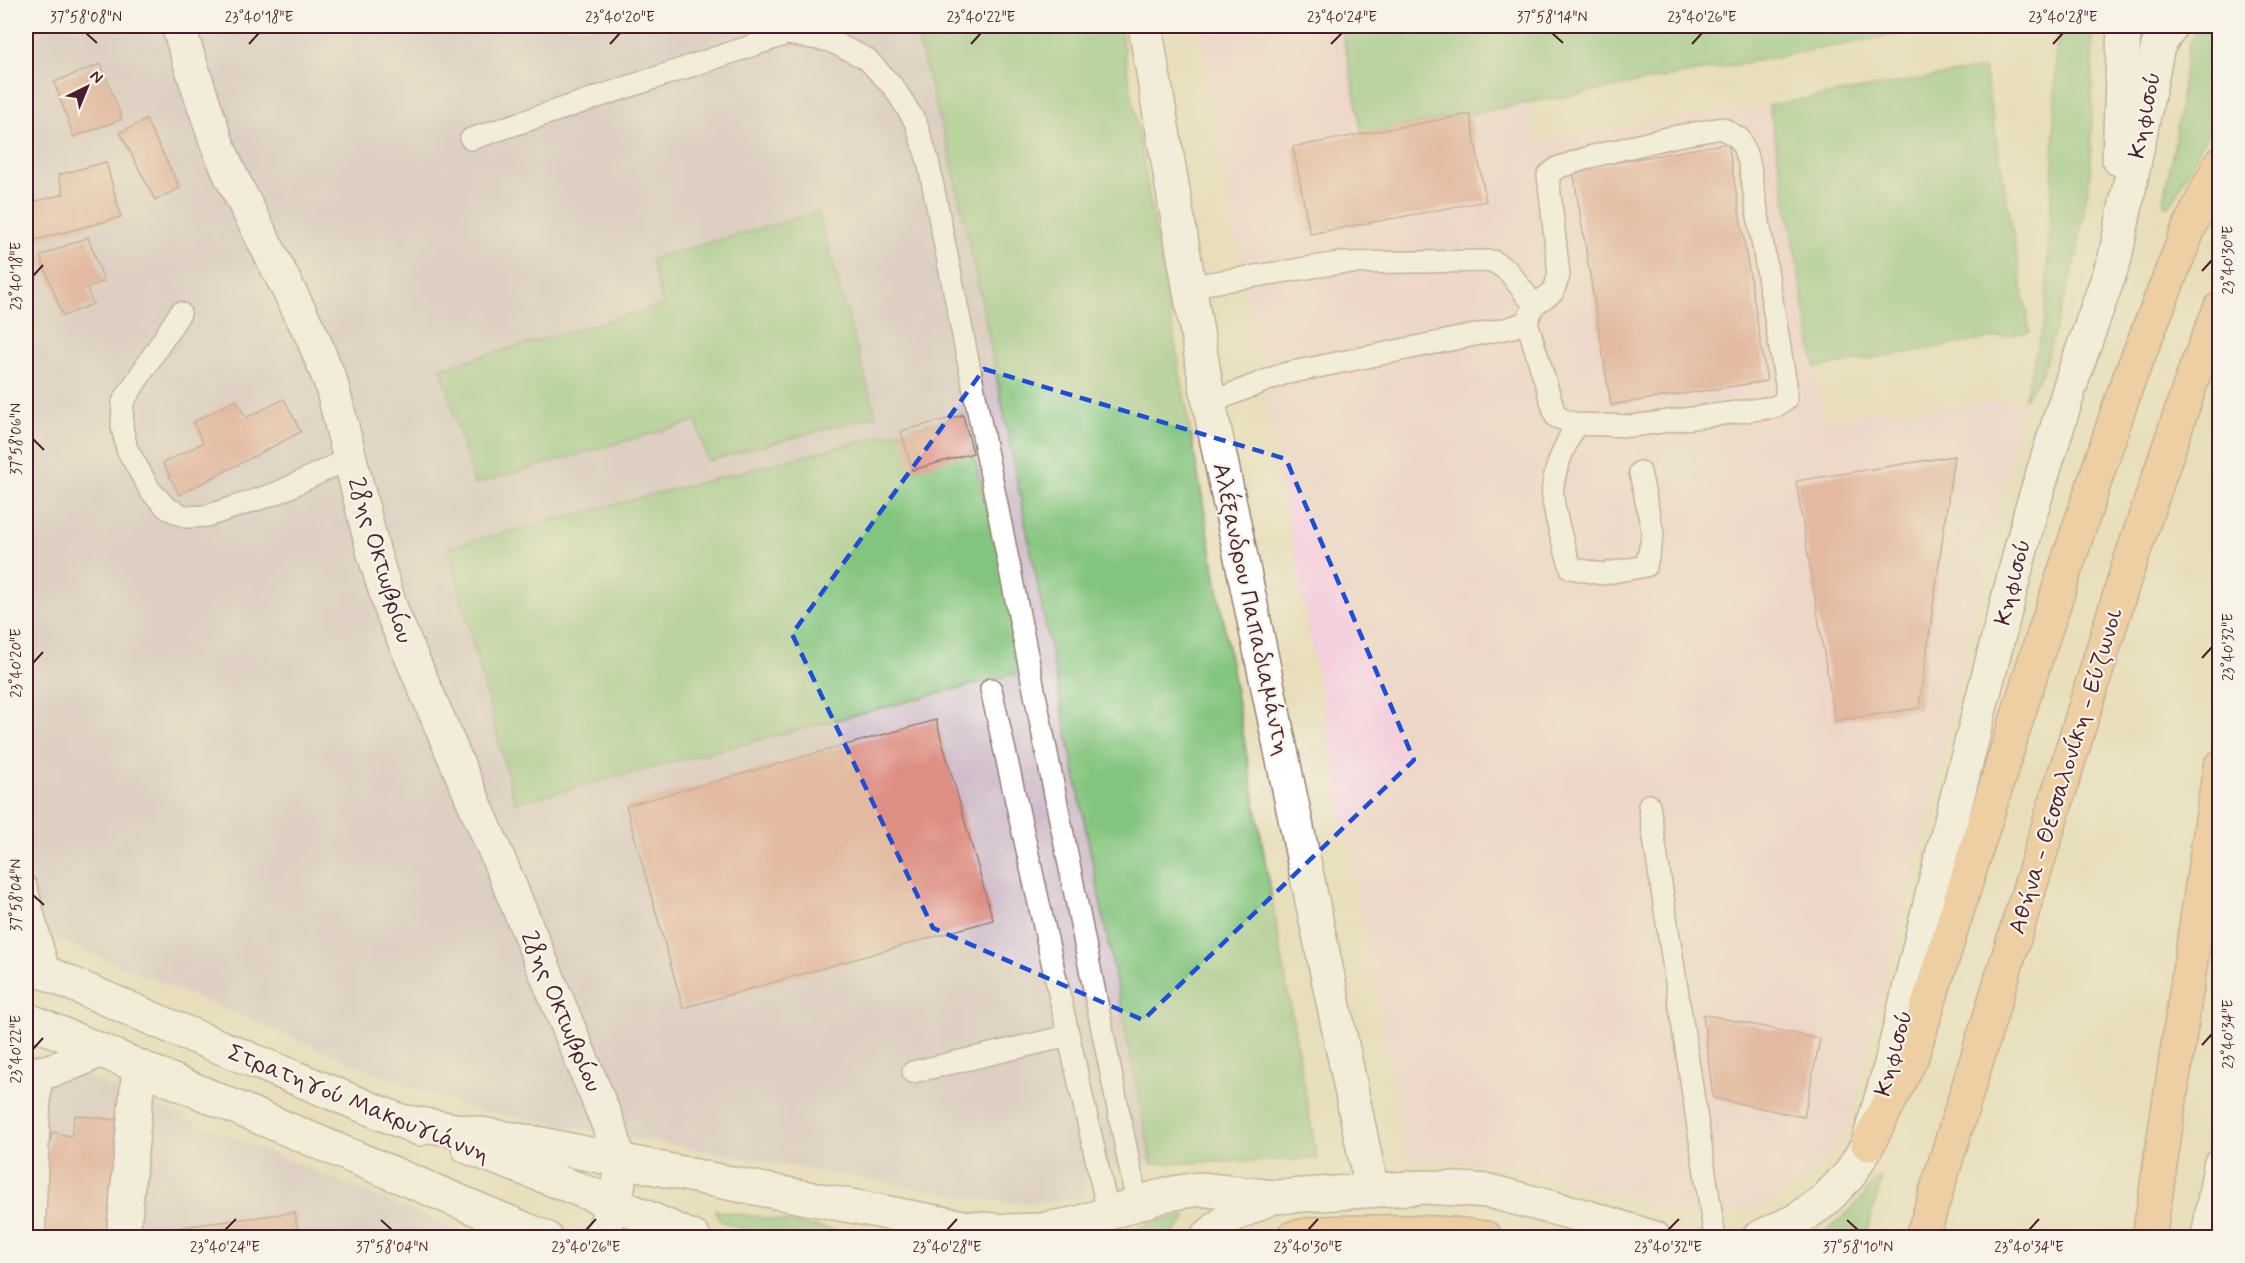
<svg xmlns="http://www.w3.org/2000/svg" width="2245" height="1263" font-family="Mynerve,sans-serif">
<rect width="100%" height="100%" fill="#f7f3e8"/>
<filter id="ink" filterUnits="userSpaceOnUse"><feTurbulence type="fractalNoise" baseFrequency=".0167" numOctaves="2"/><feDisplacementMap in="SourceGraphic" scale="12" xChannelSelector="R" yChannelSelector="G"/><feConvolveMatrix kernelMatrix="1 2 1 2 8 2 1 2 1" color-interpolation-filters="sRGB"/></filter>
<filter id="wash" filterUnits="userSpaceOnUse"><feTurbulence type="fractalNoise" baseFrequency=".008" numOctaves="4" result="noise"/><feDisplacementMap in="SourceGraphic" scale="24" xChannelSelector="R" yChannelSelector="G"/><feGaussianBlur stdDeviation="1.35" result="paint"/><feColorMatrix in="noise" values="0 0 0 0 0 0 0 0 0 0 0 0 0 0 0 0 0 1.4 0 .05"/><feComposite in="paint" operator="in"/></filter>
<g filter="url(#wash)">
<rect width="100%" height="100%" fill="#e8deba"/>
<path fill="#f4cfdc" d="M1197,26h144l21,108 167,-31 7,38 234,-37 53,314 201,-18 -84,367 -90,357 -29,41 -24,21 -30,17 -39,11 -49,-3 -108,-28 -83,-19 -81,-5z"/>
<path fill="#d0bdcc" d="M26,26h888l35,126 35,161 168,851 -69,1 4,24 -7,10 -46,5 -56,-5 -498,-88 -65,-22 -389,-163z
M26,1052l449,185h-449z"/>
<path fill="#83c57e" stroke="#667254" stroke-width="1.5" d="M914,26h206l197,1133 -165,5 -168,-851 -35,-161z
M1341,26h558l1,8 -538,100z
M2057,26h36l-2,141 -14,89 -35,117 -18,27 21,-82 8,-156z
M2203,26h16v86l-48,92 -5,3 -3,-6 12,-59 13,-97 6,-12z
M1984,68l46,264 -215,36 -46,-263z
M818,212l58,203 -168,46 -12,-40 -222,63 -33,-116 222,-63 -12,-46z
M963,415l67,255 -515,133 -67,-256z
M1879,1177l3,3 -17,57h-46l33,-28z
M715,1210l162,27h-115l-43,-17z
M1186,1215v4l-16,18h-56l46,-17z"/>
<g id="blocks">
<path fill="#de8e83" d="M101,64l21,55 -48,18 -20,-55z
M1470,114l16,87 -176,33 -17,-87z
M146,120l34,68 -25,12 -35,-68z
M1728,143l39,238 -156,24 -38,-235z
M106,162l15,55 -89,24 -6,-23v-14l38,-10 -6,-19z
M88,237l16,44 -17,7 6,16 -30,12 -23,-60z
M284,399l17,33 -122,63 -16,-32 40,-20 -10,-21 43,-22 10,18z
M963,415l10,38 -61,17 -11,-39z
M1954,456l-35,252 -84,13 -39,-240z
M936,720l57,200 -310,88 -57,-202z
M1703,1014l117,25 -16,78 -91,-19z
M75,1115l46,6 -13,117h-73l8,-23 5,-33 -5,-3 9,-47 19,4z
M295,1212l3,26h-122l-1,-10z"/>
</g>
</g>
<g filter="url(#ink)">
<use href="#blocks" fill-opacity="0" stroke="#997e72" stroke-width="1.5"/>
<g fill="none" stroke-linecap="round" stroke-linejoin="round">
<defs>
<path id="service" d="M471,139l316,-105 43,7 37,18 28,30 21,34 12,38 209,1042
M1191,286l148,-23 154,-2 15,10 26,34 -7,17 -18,6 -226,46 -74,29
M180,313l-57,89 -1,25 5,22 23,41 17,18 19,9 21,-1 70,-23 73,-35
M1527,322l29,95 20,7 56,2 143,-19 11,-7v-16l-37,-222 -9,-23 -18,-11 -50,9 -79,19 -36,12 -9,7 11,100 -6,17 -19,13
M1576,424c-10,20 -20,39 -23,62 -3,18 12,63 18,82l31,6 44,-8 7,-32 -13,-62
M991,689l117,523
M1649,805l66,433
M26,886l24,89
M913,1072l155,-36"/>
<path id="minor" d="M1145,26l64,377 163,787
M28,1238l7,-164
M123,1238l16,-171"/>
<path id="tertiary" d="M178,26l38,115 14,33 82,162 19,47 43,171 18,58 112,260 105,254c18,52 11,62 -9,112
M2119,159l5,-133
M26,964l148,64 246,101
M26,1019l520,219
M26,1074c25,0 52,-13 75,-24
M400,1121l136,22 198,41 234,44 38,3 35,-1 37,-7 89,-29 32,-5 75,8 151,-10 64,4 95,25 70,22
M468,1147l146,56 80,35
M1206,1238l26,-22 40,-19
M1758,1238l37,-17 28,-19 27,-28 18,-30 23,-80 43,-177 96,-373 44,-140 41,-116 43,-212 13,-20
M2208,1238l12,-72"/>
<path id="motorway" d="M1868,1144l44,-88 120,-386 94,-283 63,-159 31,-64
M1292,1238c25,-6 52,-6 78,-6 39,-1 78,0 116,6
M1922,1238l204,-664 70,-206 24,-59
M2149,1238l71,-471"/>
</defs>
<use href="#service" stroke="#997e72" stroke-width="24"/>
<use href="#minor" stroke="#997e72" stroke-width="36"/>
<use href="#tertiary" stroke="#997e72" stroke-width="36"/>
<use href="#motorway" stroke="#997e72" stroke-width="36"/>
<use href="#service" stroke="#fff" stroke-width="21"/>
<use href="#minor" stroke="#fff" stroke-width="33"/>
<use href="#tertiary" stroke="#fff" stroke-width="33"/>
<use href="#motorway" stroke="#f7bd88" stroke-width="33"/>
</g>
</g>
<path d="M0 0H2245V1263H0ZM984,369l302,90 128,301 -271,260 -210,-92 -141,-294z" fill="#e8deba" fill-opacity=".55" fill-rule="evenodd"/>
<path fill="none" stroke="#1d4ed8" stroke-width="4.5" stroke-dasharray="12 8" stroke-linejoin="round" d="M984,369l302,90 128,301 -271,260 -210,-92 -141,-294z"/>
<path fill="none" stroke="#4a1f2b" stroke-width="2" d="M86,33l11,10M1552,33l11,10M249,44l10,-11M610,44l10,-11M971,44l10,-11M1331,44l11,-11M1692,44l10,-11M2053,44l10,-11M2202,271l10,-11M33,276l10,-11M33,439l11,11M2202,658l10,-11M33,663l10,-11M33,895l11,10M2202,1045l10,-11M33,1049l10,-11M381,1220l11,10M1847,1220l11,10M225,1230l11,-11M586,1230l10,-11M947,1230l10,-11M1308,1230l10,-11M1668,1230l11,-11M2029,1230l10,-11"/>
<g text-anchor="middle" stroke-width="4.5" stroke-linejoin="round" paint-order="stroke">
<g font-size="24" fill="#4a1f2b" stroke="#f7f3e8">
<text transform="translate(2144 115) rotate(-79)" y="8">Κηφισού</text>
<text transform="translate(381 560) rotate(73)" y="8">28ης Οκτωβρίου</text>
<text transform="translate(2012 582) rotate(-76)" y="8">Κηφισού</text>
<text transform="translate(1252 609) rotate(78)" y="8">Αλέξανδρου Παπαδιαμάντη</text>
<text transform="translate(2065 771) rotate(-73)" y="8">Αθήνα - Θεσσαλονίκη - Εύζωνοι</text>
<text transform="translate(562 1011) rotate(67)" y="8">28ης Οκτωβρίου</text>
<text transform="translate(1893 1053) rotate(-75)" y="8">Κηφισού</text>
<text transform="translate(359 1103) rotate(22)" y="8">Στρατηγού Μακρυγιάννη</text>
</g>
</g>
<rect width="2245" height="1263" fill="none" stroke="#f7f3e8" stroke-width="66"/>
<g transform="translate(87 87) rotate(43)" stroke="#f7f3e8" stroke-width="4.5" paint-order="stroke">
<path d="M0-4.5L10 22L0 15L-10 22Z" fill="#4a1f2b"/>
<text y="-9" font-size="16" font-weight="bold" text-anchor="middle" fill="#4a1f2b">N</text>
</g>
<rect x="33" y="33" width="2179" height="1197" fill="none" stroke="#4a1f2b" stroke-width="2"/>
<g font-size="15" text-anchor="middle" fill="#4a1f2b">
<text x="86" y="22">37°58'08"N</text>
<text x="259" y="22">23°40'18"E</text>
<text x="620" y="22">23°40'20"E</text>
<text x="981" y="22">23°40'22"E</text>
<text x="1342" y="22">23°40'24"E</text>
<text x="1552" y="22">37°58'14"N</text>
<text x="1702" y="22">23°40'26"E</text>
<text x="2063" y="22">23°40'28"E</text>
<text transform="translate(2228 260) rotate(-90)" y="5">23°40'30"E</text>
<text transform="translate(16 276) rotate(-90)" y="5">23°40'18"E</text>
<text transform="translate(16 439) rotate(-90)" y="5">37°58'06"N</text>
<text transform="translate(2228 647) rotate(-90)" y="5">23°40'32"E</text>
<text transform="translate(16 663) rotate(-90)" y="5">23°40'20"E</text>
<text transform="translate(16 895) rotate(-90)" y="5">37°58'04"N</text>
<text transform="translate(2228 1034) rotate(-90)" y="5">23°40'34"E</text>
<text transform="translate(16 1049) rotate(-90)" y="5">23°40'22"E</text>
<text x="225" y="1252">23°40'24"E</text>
<text x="392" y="1252">37°58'04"N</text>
<text x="586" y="1252">23°40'26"E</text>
<text x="947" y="1252">23°40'28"E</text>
<text x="1308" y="1252">23°40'30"E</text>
<text x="1668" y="1252">23°40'32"E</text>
<text x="1858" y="1252">37°58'10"N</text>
<text x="2029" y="1252">23°40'34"E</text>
</g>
</svg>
